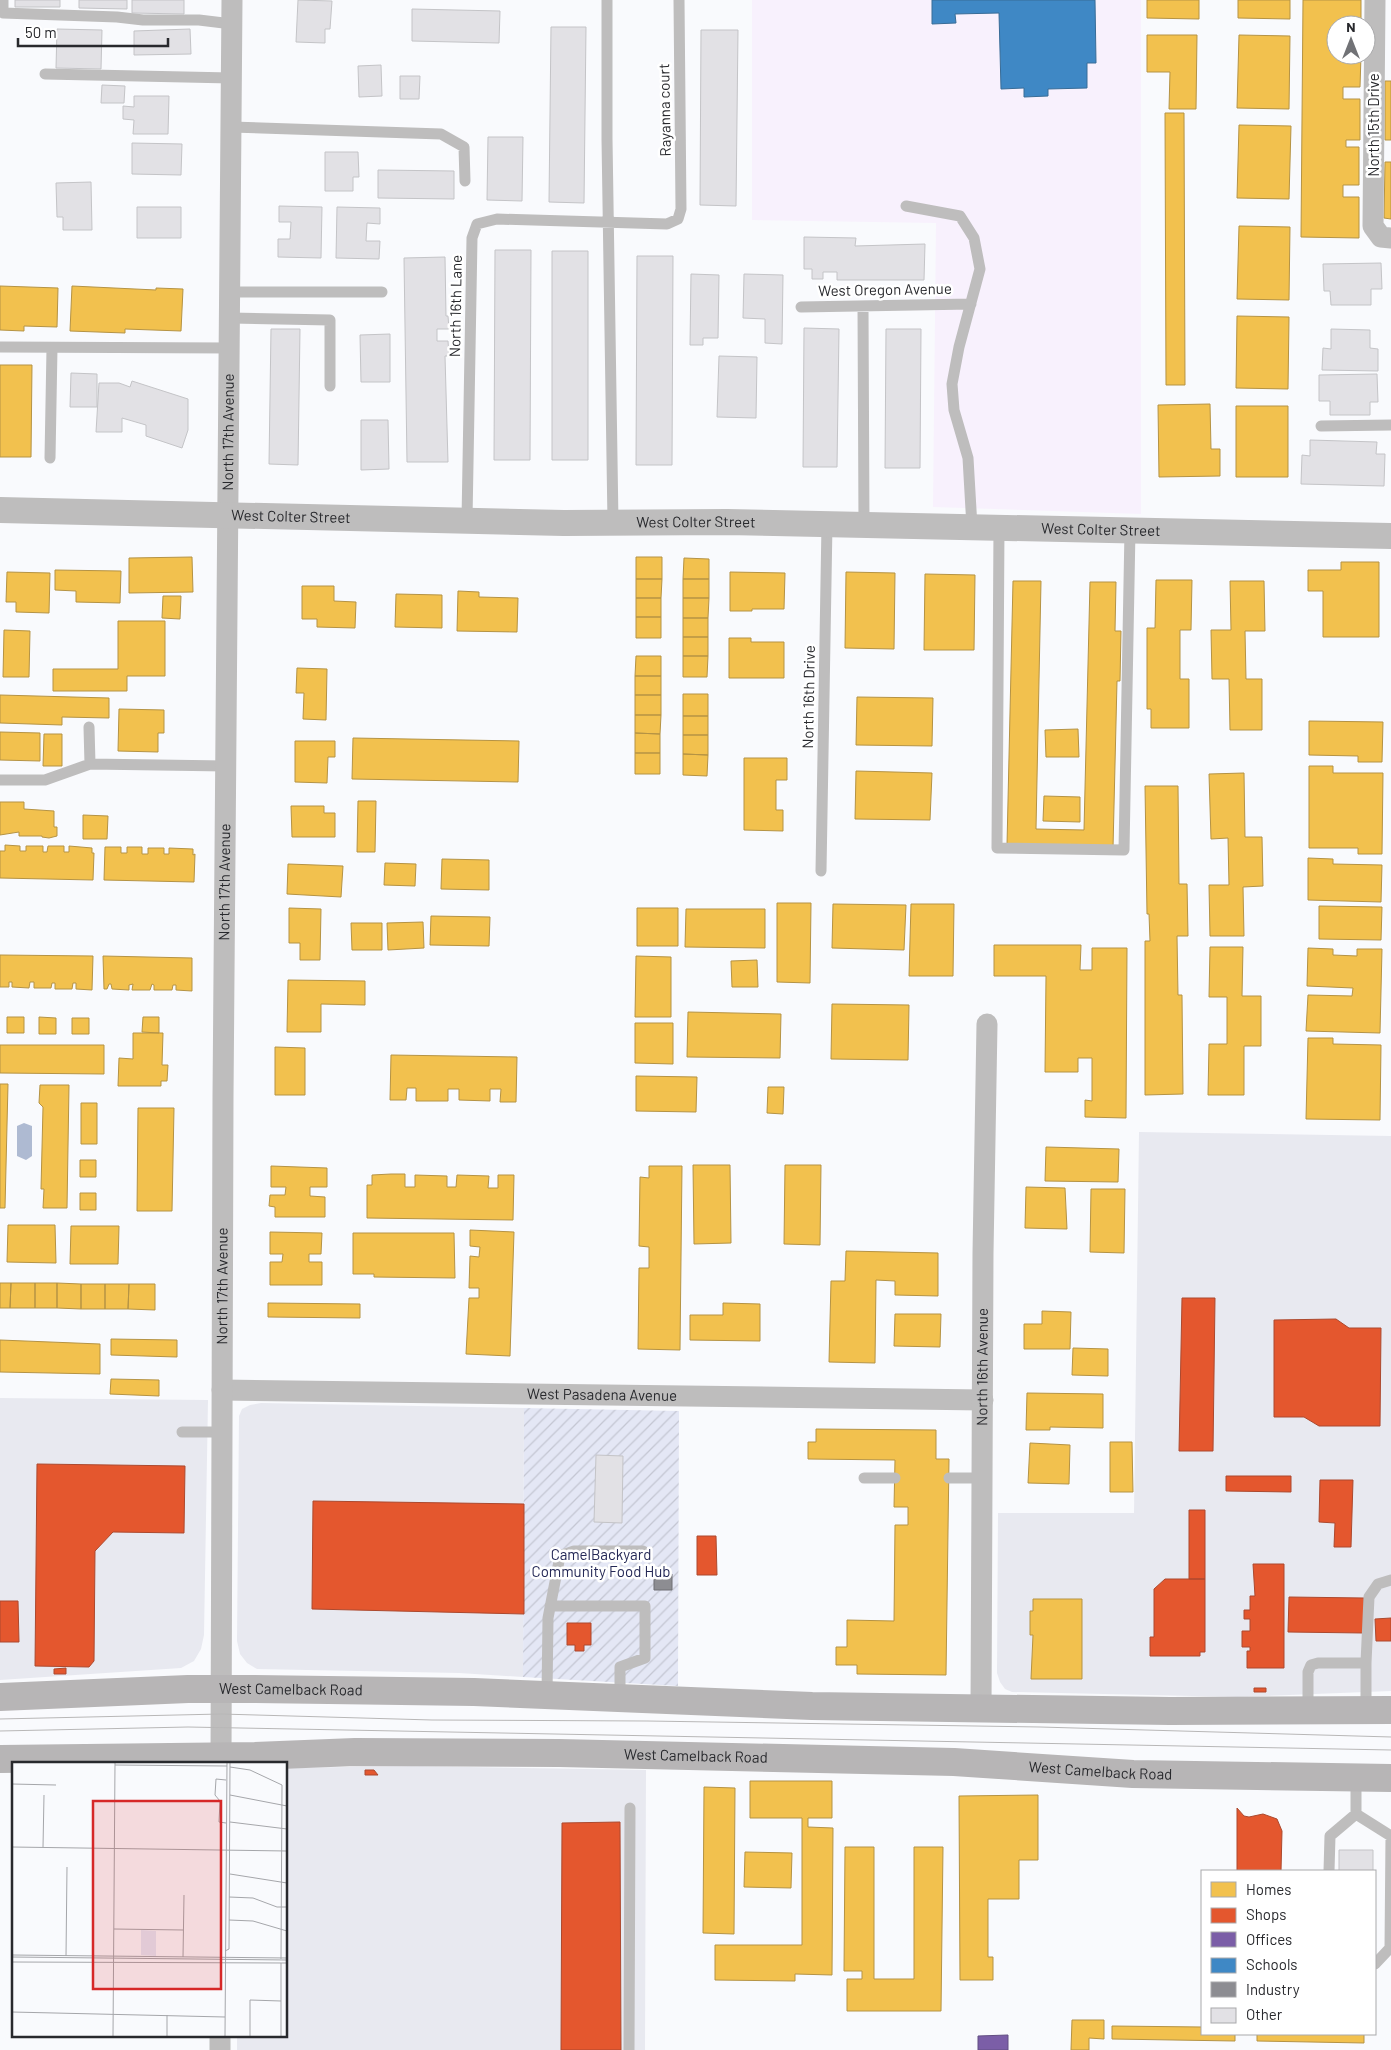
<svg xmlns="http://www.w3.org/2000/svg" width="1391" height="2050" font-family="Barlow,sans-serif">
<defs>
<pattern id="garden-furrows" width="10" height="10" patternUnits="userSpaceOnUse" patternTransform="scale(1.25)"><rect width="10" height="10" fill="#e4e7f5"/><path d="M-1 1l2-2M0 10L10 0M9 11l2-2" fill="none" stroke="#c4c6d2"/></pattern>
</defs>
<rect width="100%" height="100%" fill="#f9fafd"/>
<path fill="#e8e9f0" d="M1139,1132l252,4v555l-154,6 -225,-5 -7,-3 -5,-7 -3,-9 1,-160h136z
M0,1398l208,2 -4,235 -3,14 -7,12 -13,7 -181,12z
M261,1403l263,5 -1,269 -64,-4 -202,-4 -10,-6 -7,-9 -3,-13 2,-225 3,-7 8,-4z
M410,1766l236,4 -1,280h-408v-14h49v-268z"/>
<path fill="#f8f1fd" d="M752,0h389v514l-208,-7 3,-284 -184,-3z"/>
<path fill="url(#garden-furrows)" d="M524,1408l155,3 -1,275 -155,-9z"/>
<path fill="#aebad2" d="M24,1123l8,3v30l-6,4 -9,-4v-30z"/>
<path fill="#f2c14e" stroke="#b59344" d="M1147,0h52v19l-52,-1z
M1238,0h52v19l-52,-1z
M1303,0h58v25h-25v30h25l-1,32h-17v12h17v41h-14v7h13v38h-16v12h16v41l-58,-1z
M1147,35h50l-1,74h-27l1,-37h-23z
M1239,35l51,1 -1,73 -52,-1z
M1385,81h6v59h-6z
M1165,113h19l1,272h-19z
M1239,125l52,1 -2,73 -52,-1z
M1385,162h6v57l-7,-1z
M1239,226l51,1 -1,73 -52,-1z
M0,286l58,2 -1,39 -33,-1v5l-24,-1z
M72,286l84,4v-2l27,1 -2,42 -56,-2v4l-55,-2z
M1237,316l52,1 -1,72 -52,-1z
M0,365h32l-1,92h-31z
M1210,404l1,45h9v27l-61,1 -1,-72z
M1236,406h52v71h-52z
M192,557l1,35 -64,1v-35z
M636,557h26v22h-26z
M684,558l25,1v20h-26z
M1341,562h38v75h-56v-46h-15v-21h33z
M55,570l66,1 -1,32 -44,-1v-11l-21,-1z
M7,572l43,1 -1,40 -33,-1v-10h-10z
M730,572l55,1 -1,36h-32v2h-22z
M846,572l49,1 -1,76 -49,-1z
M925,574l50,1 -1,75h-50z
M636,579h26l-1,19h-25z
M683,579h26v19h-26z
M1156,580h36l-1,50h-11v49h9v49h-38v-19h-4v-81h8z
M1013,581h28l-5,248 48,1 6,-248h26l-1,49h6l-1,50h-3l-4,167 -106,-3z
M1230,581h34l1,50h-20l1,48h16v51h-32l-1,-51h-17l-1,-49h20z
M302,586h32v15l22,1 -1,26 -38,-1v-8h-15z
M458,591l21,1v5l39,1 -1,34 -60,-1z
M396,594l46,1v33l-47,-1z
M163,596h18l-1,23 -18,-1z
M636,598h25v19h-25z
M683,598h26l-1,20h-25z
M636,617h25v21h-25z
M683,618h25v19h-25z
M118,621h47v55h-38v15h-74v-22h65z
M4,630l26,1 -1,46h-26z
M683,637h25v19h-25z
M729,638h22v4h33v36h-55z
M636,656h25v20h-26z
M683,656h25l-1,21h-24z
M297,668l30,1 -1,51 -23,-1 1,-26h-8z
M635,676h26v19h-26z
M683,694h25v22h-25z
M0,695l109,3v20l-47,-1v8l-62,-2z
M635,695h26v20h-26z
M857,697l76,1 -1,48 -76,-1z
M119,709l45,1v23h-6v19l-40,-1z
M635,715h26l-1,19 -25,-1z
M683,716h25v19h-25z
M1309,721l74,1 -1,40h-24v-6l-49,-1z
M1078,729l1,28h-33l-1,-27z
M0,732l40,1v28l-40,-1z
M635,733l25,1v19h-25z
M44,734h18v32h-19z
M683,735h25v20l-25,-1z
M353,738l166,3 -1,41 -166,-3z
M295,741h40v16h-7l-1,26 -32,-1z
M635,753h25v21h-25z
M683,754l25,1 -1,21 -24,-1z
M744,758h43v22h-11v30h7v21l-39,-1z
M1309,766h24v7h50l-1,81h-24v-6h-49z
M856,771l76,2 -2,47 -75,-1z
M1244,773l1,64h17l1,49 -20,1 1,49h-34l-1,-51h20l-1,-47 -17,1 -2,-65z
M1145,786h33l1,98h8l1,52h-11l1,59h4l1,99 -38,1v-154h5l-1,-27h-2z
M1044,796l36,1v25l-37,-1z
M358,801h18l-1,51h-18z
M0,802h24v7l30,2v16h3v9l-8,2 -7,-1v-1h-23v-4l-19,3z
M291,806h33v7h11v24h-43z
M83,815l25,1 -1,23h-24z
M5,845l15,1v5h6v-5h17v6h4l1,-6h16v6h5v-6l23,2v5h2l-1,27 -93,-2v-27h5z
M105,847h16v6h6v-6h15v7h6v-6h16v6h5v-6l24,1v6l2,-1 -1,28 -90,-2z
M1308,858l25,1v5l49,1 -1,37 -73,-2z
M442,859l47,1v30l-48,-1z
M385,863l31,1 -1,22 -31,-1z
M288,864l55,2 -2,31 -54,-3z
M777,903h34l-1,80 -33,-1z
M833,904l73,1 -2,45 -72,-2z
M911,904h43l-1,72h-44z
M1319,906l63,1 -1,33 -62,-1z
M289,908l32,1 -1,51h-20v-17h-11z
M637,908h41v38h-41z
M686,909h79v39l-80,-1z
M431,916l59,1 -1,29 -59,-1z
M423,922l1,26 -36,2 -1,-27z
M351,923h31v27h-30z
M994,945h87l-1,25h12v-22h35l-1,170 -41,-1v-17l7,1v-43h-14v14h-33l1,-96h-52z
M1210,947h33l-1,49h19v50h-17v49h-36l1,-51h18v-47h-18z
M1308,948l25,1v6l24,1v-7h25l-2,84 -74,-2 2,-36 44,1 1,-8 -46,-2z
M0,955l93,1 -1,34 -16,-1v-6h-3l-1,6h-17v-6h-3l-1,5h-17v-6h-4l-1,6 -17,-1v-5h-3v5h-9z
M103,956l89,2v33l-16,-1v-5h-3l-1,5h-18v-5l-2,-1 -2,6h-18l1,-6 -4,1v5l-17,-1 -1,-5h-2l-2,5h-3z
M636,956l35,1v60h-36z
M757,960l1,27h-26l-1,-26z
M288,980l77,1v24l-44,-1v28h-34z
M832,1004l77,1 -1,55 -77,-1z
M688,1012l93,2 -1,44 -93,-1z
M7,1017h17v16h-17z
M39,1017l17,1v16h-17z
M143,1017h16v16l-17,-1z
M72,1018h17v16h-17z
M635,1023h38v41l-38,-1z
M133,1033h30l-1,32h6l-1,16h-6v5h-43l1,-28 14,1z
M1308,1038h25v6l48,1 -1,75 -74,-1z
M0,1045h104v29l-104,-1z
M275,1047l30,1v47h-30z
M391,1055l126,2 -1,45h-16l1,-13h-11v12l-31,-1v-11h-11v12h-32v-13h-9l-1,12h-16z
M636,1076l61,1 -1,35 -60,-1z
M0,1084h8l-3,124h-5z
M40,1085h29l-2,123h-24l1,-19h-3l2,-82 -4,-4z
M768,1087h16l-1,27 -16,-1z
M81,1103h16v41h-16z
M138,1108h36l-2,103h-35z
M1046,1147l73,2 -1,33 -73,-1z
M80,1160h16v17h-16z
M693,1165h37l1,78 -37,1z
M785,1165h36l-1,80 -36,-1z
M271,1166l56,2v19h-17v9l15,1v20h-50v-10l-6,-1 1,-11h15l1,-8h-15z
M649,1166h33l-2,184 -42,-1 1,-81h10v-21l-10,-1 1,-69 9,1z
M391,1174h14v13h10v-12l32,1v11h9l1,-12 32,1 -1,12h10v-13h16l-1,45 -146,-2v-33h5v-10z
M1026,1187l39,1 2,41 -42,-1z
M1091,1189h34l-1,64 -34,-1z
M80,1193h16v17h-16z
M8,1225h47l1,38 -49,-1z
M71,1226h48l-1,38h-48z
M470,1230l44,2 -4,124 -44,-2 3,-56h10v-10h-10l1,-32 9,1 1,-10 -10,-1z
M270,1232l52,1 -1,21h-12v8h13v23h-52v-23h12l1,-8h-13z
M353,1233h101l1,45 -81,-1v-3h-21z
M846,1251l92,2v43l-43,-1v-14l-19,-1 -1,83 -46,-1 2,-81h14z
M0,1283h11l-1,25h-10z
M11,1283h24v25h-25z
M35,1283h22v25h-22z
M57,1283l24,1v25l-24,-1z
M81,1284h24v25h-24z
M105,1284h24l-1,25h-23z
M129,1284h26v26l-27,-1z
M268,1303l92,1v14l-92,-1z
M723,1303l37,1v37l-70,-1v-25h33z
M1042,1311l29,1 -1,37h-46v-25h18z
M895,1314h46l-1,33 -46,-1z
M111,1339l66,1v17l-66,-2z
M0,1340l100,4v30l-100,-2z
M1073,1348l35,1v27l-36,-1z
M111,1379l48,1v16l-49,-2z
M1027,1393l76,1v34l-53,-1v3h-24z
M816,1429l120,1v29h13l-3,216 -89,-1v-9h-21v-18h11v-27l47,1 1,-96h13v-18h-14l1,-47 -87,-1v-17h8z
M1110,1442h22l1,50h-23z
M1030,1443l40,2 -1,39 -41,-1z
M1033,1599h49v80h-51l2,-44h-3v-24h3z
M750,1781h82v37h-24v9l25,1 -1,147 -37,-1v7l-80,-1v-35h87v-127h-52z
M704,1787l31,1 -1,146 -31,-1z
M1038,1795v65h-19v39h-31v58h5v23h-33l-1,-184z
M845,1847h29v132h40v-132h29l-2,164h-94v-32h15v-8h-18z
M745,1852l47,1 -1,35 -47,-1z
M1072,2020h32v19l-15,-1v12h-18z
M1112,2026l90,1v7h33v7l-123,-2z
M1257,2034h107v9l-107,-2z"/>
<path fill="#e4572e" stroke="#ac492e" d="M1182,1298h33l-2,153h-34z
M1336,1319l13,9h32l-1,98h-61l-15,-9h-30v-97z
M37,1464l148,2 -1,67 -71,-1 -18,19 -1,110 -5,6 -54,-1z
M1226,1476h65v16l-65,-1z
M1320,1480h33l-2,67h-17l1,-24 -16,-1z
M313,1501l211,3v110l-212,-5z
M1189,1510h16v69h-16z
M697,1536h19l1,39h-20z
M1253,1564h31v104h-37v-17h3v-4h-8v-16h8v-12h-6v-9h6v-14h5z
M1165,1579h40v73h-5v4h-50v-19h4v-48z
M1289,1597l75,1 -1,35 -75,-1z
M0,1601h18l1,41h-19z
M1391,1618v23h-15l-1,-22z
M567,1623h24v22h-7v6h-9v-6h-8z
M66,1668v6h-12v-5z
M1254,1688h12v4h-12z
M365,1770h9l4,5h-13z
M1237,1808l7,8 5,1 14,-3 14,5 5,12 -1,40h-44z
M620,1822l1,228h-60l1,-227z"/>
<path fill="#7b5ea7" stroke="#624e82" d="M1008,2035v15h-30v-14z"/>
<path fill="#3f88c5" stroke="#386c97" d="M932,0h163l1,63h-9v25l-39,1v7l-24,1v-9l-23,1 -2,-76 -44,1 1,9 -24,1z"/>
<path fill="#8d8d92" stroke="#6f6f74" d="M654,1574h18v16h-18z"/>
<path fill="#e2e1e5" stroke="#c4c4c7" d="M15,0h45v7h-45z
M79,0h48v9l-48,-1z
M132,0h52v14l-52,-1z
M298,0l34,1 -2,28h-5v14l-29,-1z
M412,9l88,2 -1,32 -87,-2z
M551,27h35l-2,176 -35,-1z
M57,29l45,1 -1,39 -45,-1z
M190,29l1,25 -57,1v-24z
M701,30h37l-2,176 -36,-1z
M381,65l1,31 -23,1 -1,-31z
M400,76h20l-1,23h-19z
M102,85l23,1 -1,17h-23z
M134,96h35l-1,38h-35l1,-14 -11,-1v-13l11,1z
M488,137h35l-1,64 -35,-1z
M132,143l50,1 -1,31 -49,-1z
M325,152h33l1,25h-6v14h-28z
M378,170l76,1v28l-76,-1z
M91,182l1,48h-29v-13h-6l-1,-34z
M279,206l43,1 -1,51 -43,-1v-18h12l1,-17h-12z
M137,207h44v31h-44z
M337,207l43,1v16l-13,-1 -1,18h14l-1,18 -43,-1z
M804,237l52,1 -1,8 70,-2 -1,36h-87v-8h-14v7h-11v-10h-8z
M495,250h36l-1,210h-36z
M552,251h36v209h-36z
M637,256h36l-1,209h-36z
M445,257l1,59h2l1,13h-12v12h11l1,15h-4l3,106h-41l-3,-204z
M1381,263l1,26h-11v16h-40l-1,-14h-6l-1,-27z
M691,274l28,1 -1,63h-15v7h-13z
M744,274l39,1 -1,69 -17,-1v-24l-22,-1z
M804,328l35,1 -2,138h-34z
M271,329h29l-2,136 -29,-1z
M886,329h35l-1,139h-35z
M1331,329l39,1v18l8,1v22l-56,-1 1,-22 8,1z
M390,334v48h-29l-1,-47z
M719,356l38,1 -1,61 -39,-1z
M71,373l26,1v33h-27z
M1377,374l1,28h-8v13h-40v-14h-11v-26z
M132,381l56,18v31l-6,18 -36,-12v-11l-24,-7v14h-26l3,-49h20l11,4z
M361,420h27l1,49 -28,1z
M1310,440l67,2 -1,12h9l-1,32 -83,-2 1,-29 8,1z
M596,1455l27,1 -1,67 -28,-1z
M1339,1850h34v21h-34z"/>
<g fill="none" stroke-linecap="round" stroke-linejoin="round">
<path stroke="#bebdbd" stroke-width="11" d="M3,0v13l114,4 26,3h56l33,4
M607,0v139l6,383
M45,74l186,4
M231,127l210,7 23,13 1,34
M906,206l54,10 14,22 6,31 -21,78 -7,37 2,26 14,48 4,69
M230,292h152
M863,306l1,219
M801,307l170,-3
M230,318l100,2v66
M0,347l230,1
M1321,426l70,-1
M50,458l2,-110
M467,520l5,-282 5,-14 20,-5 170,5 11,-5 3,-10 -2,-209
M999,527l-2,321 127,2 6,-320
M89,727l1,37
M0,780h45l45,-16 136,2
M821,871l6,-347
M182,1432h39
M864,1478h31
M949,1478h33
M550,1606h95v52l-25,9v31
M1366,1663l3,-66 9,-13 13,-4
M547,1695l1,-77 12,-62 14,-5h69
M1308,1710v-38l3,-7 7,-2h48v47
M1356,1777v37
M1356,1814l35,22 -1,112 -15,16
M1329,1871l1,-35 26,-22
M629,2050l1,-242"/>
<g stroke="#bebdbd" stroke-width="21">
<path d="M1375,0l-2,226 8,11 10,1"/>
<path id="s1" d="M222,1390l761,10"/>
<path id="s2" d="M981,1709l2,-456 4,-229"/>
<path id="s3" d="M221,1764l2,-667 9,-1097"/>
<path d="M220,2050v-14"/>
</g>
<path stroke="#bebdbd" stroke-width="26" id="s4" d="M0,510l564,13 163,-1 664,14"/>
<g stroke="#b7b5b6" stroke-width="28">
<path id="s5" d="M0,1697l188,-8h67l219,3 338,14 358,5 221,-1"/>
<path id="s6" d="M0,1759l255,-3 100,-4 204,1 395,9 179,12 258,4"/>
</g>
<path stroke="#b8b7b7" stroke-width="1" d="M0,1719l221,-5 211,6 215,1 393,6 351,10
M0,1731l188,-4 1203,23"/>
</g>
<g text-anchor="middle" stroke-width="5" stroke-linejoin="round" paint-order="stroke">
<g font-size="15" fill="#28292d" stroke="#fff">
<text transform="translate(665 110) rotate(-91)" y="5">Rayanna court</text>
<text transform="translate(1374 125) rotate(-90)" y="5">North 15th Drive</text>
<text transform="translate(885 290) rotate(-1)" y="5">West Oregon Avenue</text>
<text transform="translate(456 306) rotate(-89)" y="5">North 16th Lane</text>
<text dy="5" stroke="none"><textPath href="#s3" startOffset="1332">North 17th Avenue</textPath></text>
<text dy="5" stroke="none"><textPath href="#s4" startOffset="291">West Colter Street</textPath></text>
<text dy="5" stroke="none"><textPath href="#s4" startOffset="696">West Colter Street</textPath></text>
<text dy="5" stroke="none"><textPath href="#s4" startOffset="1101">West Colter Street</textPath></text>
<text transform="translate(809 697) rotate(-89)" y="5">North 16th Drive</text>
<text dy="5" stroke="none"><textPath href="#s3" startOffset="882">North 17th Avenue</textPath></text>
<text dy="5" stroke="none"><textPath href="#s3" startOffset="478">North 17th Avenue</textPath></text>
<text dy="5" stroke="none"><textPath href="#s2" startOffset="342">North 16th Avenue</textPath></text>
<text dy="5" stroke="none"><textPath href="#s1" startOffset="380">West Pasadena Avenue</textPath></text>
<text dy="5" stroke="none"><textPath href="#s5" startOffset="291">West Camelback Road</textPath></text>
<text dy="5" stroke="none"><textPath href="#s6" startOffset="696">West Camelback Road</textPath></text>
<text dy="5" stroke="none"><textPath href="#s6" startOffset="1101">West Camelback Road</textPath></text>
</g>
<g font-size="15" fill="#242856" stroke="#fff">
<text x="601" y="1560">CamelBackyard<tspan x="601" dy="17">Community Food Hub</tspan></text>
</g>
</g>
<g transform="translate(12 1762)">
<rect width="275" height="275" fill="#f9fafd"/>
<path d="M129,168l15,1v25l-15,-1z" fill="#e4e7f5"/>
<path fill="none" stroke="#a5a6aa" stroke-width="1" d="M103,3l112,1M218,5l20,3 32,15M0,22l44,1M218,33l57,11M218,60l57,7M214,61l-7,-1 1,-21 -5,-6 1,-16 10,1M0,85l275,4M31,85l1,-52M218,112l57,9M217,135l24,1 24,9h10M217,158l24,1 34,10M102,167l69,1M213,189l4,-2 1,-186M0,193l275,3M54,194l1,-89M0,195l275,3M171,195l1,-62M269,197l1,-174M0,200l275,1M269,201v73M0,250l213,5M155,253v21M101,274l2,-273M213,274l2,-273M238,274v-36l31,1"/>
<path fill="#d62828" fill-opacity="0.15" stroke="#d62828" stroke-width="2.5" d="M81,39h128v188h-128z"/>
<rect width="275" height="275" fill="none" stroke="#28292d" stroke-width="2.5"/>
</g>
<rect x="1201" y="1870" width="175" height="165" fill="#ffffff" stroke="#a9a9ab"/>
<rect x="1211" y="1882" width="25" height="15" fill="#f2c14e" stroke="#a9a9ab"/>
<text x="1246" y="1895" font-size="15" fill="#28292d">Homes</text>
<rect x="1211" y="1908" width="25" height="15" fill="#e4572e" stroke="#a9a9ab"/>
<text x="1246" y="1920" font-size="15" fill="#28292d">Shops</text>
<rect x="1211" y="1932" width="25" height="15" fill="#7b5ea7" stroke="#a9a9ab"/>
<text x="1246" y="1945" font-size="15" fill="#28292d">Offices</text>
<rect x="1211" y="1958" width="25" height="15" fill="#3f88c5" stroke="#a9a9ab"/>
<text x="1246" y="1970" font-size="15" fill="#28292d">Schools</text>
<rect x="1211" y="1982" width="25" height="15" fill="#8d8d92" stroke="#a9a9ab"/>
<text x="1246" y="1995" font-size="15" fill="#28292d">Industry</text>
<rect x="1211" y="2008" width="25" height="15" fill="#e2e1e5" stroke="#a9a9ab"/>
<text x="1246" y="2020" font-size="15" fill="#28292d">Other</text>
<g transform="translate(1351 40)"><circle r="24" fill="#ffffff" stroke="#a9a9ab"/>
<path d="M0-4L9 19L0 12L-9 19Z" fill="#717276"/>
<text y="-8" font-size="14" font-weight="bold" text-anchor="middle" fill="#28292d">N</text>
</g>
<path d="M18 38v8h150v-8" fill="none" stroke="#28292d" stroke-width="2.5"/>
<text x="25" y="38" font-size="15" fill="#28292d" stroke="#ffffff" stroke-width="4" paint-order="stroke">50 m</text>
</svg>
